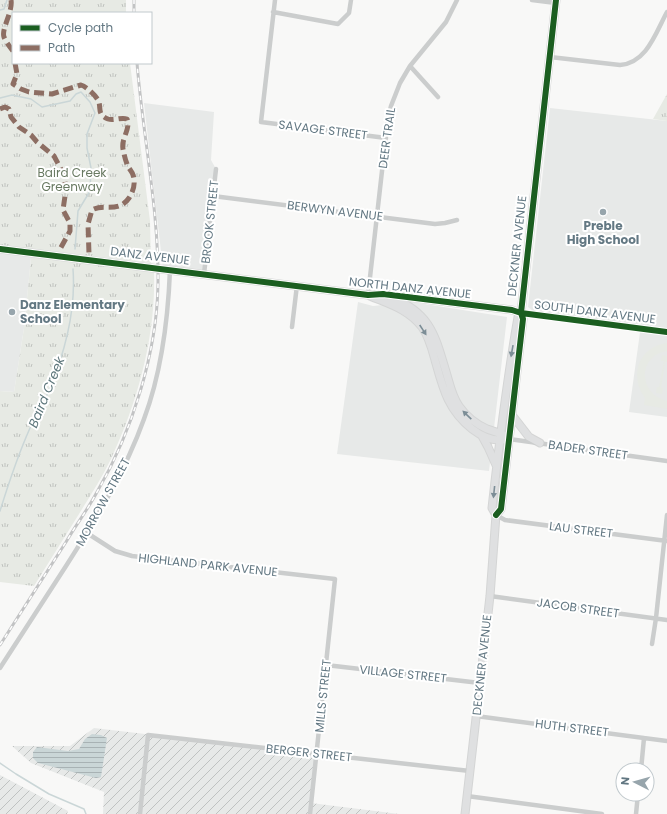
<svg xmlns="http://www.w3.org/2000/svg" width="667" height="814" font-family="Poppins,sans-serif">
<defs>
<pattern id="industrial-furrows" width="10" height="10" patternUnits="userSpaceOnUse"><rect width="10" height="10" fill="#e7e9e8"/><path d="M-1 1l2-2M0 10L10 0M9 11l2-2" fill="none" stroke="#bfc2c1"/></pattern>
<pattern id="grass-tufts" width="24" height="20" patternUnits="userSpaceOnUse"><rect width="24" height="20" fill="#e7eae4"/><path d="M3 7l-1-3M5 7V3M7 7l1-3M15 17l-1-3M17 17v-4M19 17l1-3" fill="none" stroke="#bfc2be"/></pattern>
<pattern id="water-rules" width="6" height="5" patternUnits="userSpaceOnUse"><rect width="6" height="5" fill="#cad6d7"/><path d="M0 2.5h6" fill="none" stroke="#a8b2b4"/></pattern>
</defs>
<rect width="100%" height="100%" fill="#f8f8f7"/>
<path fill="#e7e9e8" d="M144,103l70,9 -3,48 5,9 -12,105 -41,-5z
M550,108l117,13v296l-38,-5 12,-87 -108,-14 -5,-4z
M0,249l39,5 -1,3 -7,1 -7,70 -10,64 -14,-1z
M358,302l15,4 39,-4 95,15 -18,154 -152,-17z"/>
<path fill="url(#industrial-furrows)" d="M94,728l222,26 -5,49 88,11h-296l1,-22 -73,-29 -19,-17h58z
M0,775l68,36 -1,3h-67z"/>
<path fill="url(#grass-tufts)" d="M0,0h126v13h-113v50h117l20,158 1,42 -151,-18z
M667,94v27l-14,-2z
M38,257l116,15c2,64 -16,129 -43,187 -9,19 -21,37 -32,55 -15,24 -30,48 -45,72l-34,-4v-191l14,1 10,-64 7,-70z"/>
<path fill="#e7eae4" d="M667,343v8c-30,5 -29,43 0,50v8l-23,-4 1,-7c-16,-22 -7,-51 22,-55z
M662,355l5,1v6h-2l-4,26h2l-1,6 -6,-1 1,-6h2l5,-26h-3z"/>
<path fill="url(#water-rules)" d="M92,734l9,1 6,3 -6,39 -5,1 -58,-15 -5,-5v-6l4,-5 31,4 11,-2 6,-10z"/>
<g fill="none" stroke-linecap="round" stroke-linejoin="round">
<path stroke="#cad6d7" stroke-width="1.5" d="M0,10l4,-1 3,-9
M0,98l12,-3 19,4 11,8 28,-6 6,-7 5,-2 9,10 5,11 -8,21v14l4,20 -1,23 -12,20 -3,38
M0,511c9,-29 18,-56 30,-83 6,-13 14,-25 19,-38 17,-40 27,-79 24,-121
M0,763l16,11 33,20 35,15 2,5"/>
<defs>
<path id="secondary" d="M0,249l368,46 15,-1 129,16 9,3
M370,296c19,8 38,13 52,31 7,10 10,22 13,33 8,29 13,50 37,69 9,7 19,12 31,11
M391,297c41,17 44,39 56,78 3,10 5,21 12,31 7,10 17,18 28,23 5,2 11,3 17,6
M512,415l17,22 11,6
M482,436l6,11 8,18
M496,515l5,-6 22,-190 -2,-6 35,-313
M465,814l25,-218 6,-81 -4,-7c7,-64 15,-128 26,-191l3,-4"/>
</defs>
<use href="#secondary" stroke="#d4d5d5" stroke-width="9"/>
<path stroke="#cbcdcd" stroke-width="4.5" d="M275,0l-14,122 125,16
M532,0l24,3
M273,12l65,12 11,-11 2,-13
M550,57l70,8c27,-2 36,-33 47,-53
M410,66l28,31
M213,196l222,28 10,-1 12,-3
M204,274l12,-105
M368,295l20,-177 3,-12 9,-23 10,-17 36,-44 11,-22
M521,313l146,19
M292,327l5,-42
M509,439l158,22
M496,515l9,5 162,21
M87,533l28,18 17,5 203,23 -25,235
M490,596l177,24
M652,644l4,-26 11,-103
M326,665l154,18
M0,668c22,-34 44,-68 66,-102 30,-47 59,-94 78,-147 18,-48 24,-99 26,-149
M476,716l191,25
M641,770l3,-32
M467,796l135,18
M140,814l8,-79 322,36
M636,814l2,-20"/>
<use href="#secondary" stroke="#dfe0e1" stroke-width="7"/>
<defs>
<path id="rail" d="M134,13v-13
M0,645c22,-34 44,-69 66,-103 10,-17 22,-33 31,-50 35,-60 60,-139 61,-208 1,-74 -15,-147 -21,-221"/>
</defs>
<use href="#rail" stroke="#c2c3c4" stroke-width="3"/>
<use href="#rail" stroke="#fff" stroke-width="1.5" stroke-dasharray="4.5" stroke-linecap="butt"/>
<path stroke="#8d6e63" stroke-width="5" stroke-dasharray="10 5" stroke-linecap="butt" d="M11,0c2,12 -10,29 -7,37 2,5 6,10 9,14
M15,63l2,11 -4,10 8,5 8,3 23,2 29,-9c6,2 14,10 17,15 4,8 -2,14 10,19 6,2 13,-2 19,0 4,10 -6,19 -4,30 1,5 2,10 4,15 1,4 5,7 6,11 3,8 0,17 -4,23 -2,3 -6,7 -10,8 -9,3 -18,-1 -27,4l-4,14 1,30
M0,109l5,-2 4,2 2,8 8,10 12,8 6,7 17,14 10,19 2,14 -3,21 7,13v8l-11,20"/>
<defs>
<path id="cycleway" d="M0,249l368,46 15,-1 129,16 9,3 146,19
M496,515l5,-6 22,-190 -2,-6 35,-313"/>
</defs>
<use href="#cycleway" stroke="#fff" stroke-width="8"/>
<use href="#cycleway" stroke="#1b5e20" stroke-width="6"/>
</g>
<defs><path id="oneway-solid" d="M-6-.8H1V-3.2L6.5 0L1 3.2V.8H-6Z"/></defs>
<g fill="#7c8d96">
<use href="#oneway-solid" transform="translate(423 330) rotate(57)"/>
<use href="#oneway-solid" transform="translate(512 351) rotate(100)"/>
<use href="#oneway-solid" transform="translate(467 415) rotate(-136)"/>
<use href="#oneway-solid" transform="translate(494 492) rotate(96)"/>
</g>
<g fill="#97a5ac" stroke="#fff" stroke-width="1.5">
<circle cx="603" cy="212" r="4"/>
<circle cx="12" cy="312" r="4"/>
</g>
<g text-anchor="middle" stroke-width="4" stroke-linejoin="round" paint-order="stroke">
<g font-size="12" fill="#637883" stroke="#fff">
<text transform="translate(323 130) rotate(7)" y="4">SAVAGE STREET</text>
<text transform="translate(387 138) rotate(-82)" y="4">DEER TRAIL</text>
<text transform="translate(335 211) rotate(7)" y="4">BERWYN AVENUE</text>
<text transform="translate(210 222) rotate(-84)" y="4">BROOK STREET</text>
<text transform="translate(517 246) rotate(-84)" y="4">DECKNER AVENUE</text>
<text transform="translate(150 256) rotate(7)" y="4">DANZ AVENUE</text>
<text transform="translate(410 288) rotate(6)" y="4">NORTH DANZ AVENUE</text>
<text transform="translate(595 312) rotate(7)" y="4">SOUTH DANZ AVENUE</text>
<text transform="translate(588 450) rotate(8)" y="4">BADER STREET</text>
<text transform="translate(103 502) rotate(-61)" y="4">MORROW STREET</text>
<text transform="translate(581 530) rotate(7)" y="4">LAU STREET</text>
<text transform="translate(208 565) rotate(6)" y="4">HIGHLAND PARK AVENUE</text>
<text transform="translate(578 608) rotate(8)" y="4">JACOB STREET</text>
<text transform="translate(482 665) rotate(-84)" y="4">DECKNER AVENUE</text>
<text transform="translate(403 674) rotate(6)" y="4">VILLAGE STREET</text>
<text transform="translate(323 696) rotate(-84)" y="4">MILLS STREET</text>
<text transform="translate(572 728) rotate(7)" y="4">HUTH STREET</text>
<text transform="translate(309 753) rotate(6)" y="4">BERGER STREET</text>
</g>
<g font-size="12" fill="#697a62" stroke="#fff">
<text x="72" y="177">Baird Creek<tspan x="72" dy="14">Greenway</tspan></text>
</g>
<g font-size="12" font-weight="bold" fill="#637883" stroke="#fff">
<text x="603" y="230">Preble<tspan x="603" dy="14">High School</tspan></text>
<text x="20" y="309" text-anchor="start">Danz Elementary<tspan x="20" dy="14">School</tspan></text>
</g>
<g font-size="13" font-style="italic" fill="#5e777c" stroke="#fff">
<text transform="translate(46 392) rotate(-68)" y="5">Baird Creek</text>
</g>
</g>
<rect x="12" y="12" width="140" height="52" fill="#ffffff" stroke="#c1c9cd"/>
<rect x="20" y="25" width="20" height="6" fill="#1b5e20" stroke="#c1c9cd"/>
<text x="48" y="32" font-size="12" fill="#637883">Cycle path</text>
<rect x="20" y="45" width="20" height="6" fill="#8d6e63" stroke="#c1c9cd"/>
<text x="48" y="52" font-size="12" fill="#637883">Path</text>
<g transform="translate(635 782) rotate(276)"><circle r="19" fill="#ffffff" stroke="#c1c9cd"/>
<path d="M0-3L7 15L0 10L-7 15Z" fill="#97a5ac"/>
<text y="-6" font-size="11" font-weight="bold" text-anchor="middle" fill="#637883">N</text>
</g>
</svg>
